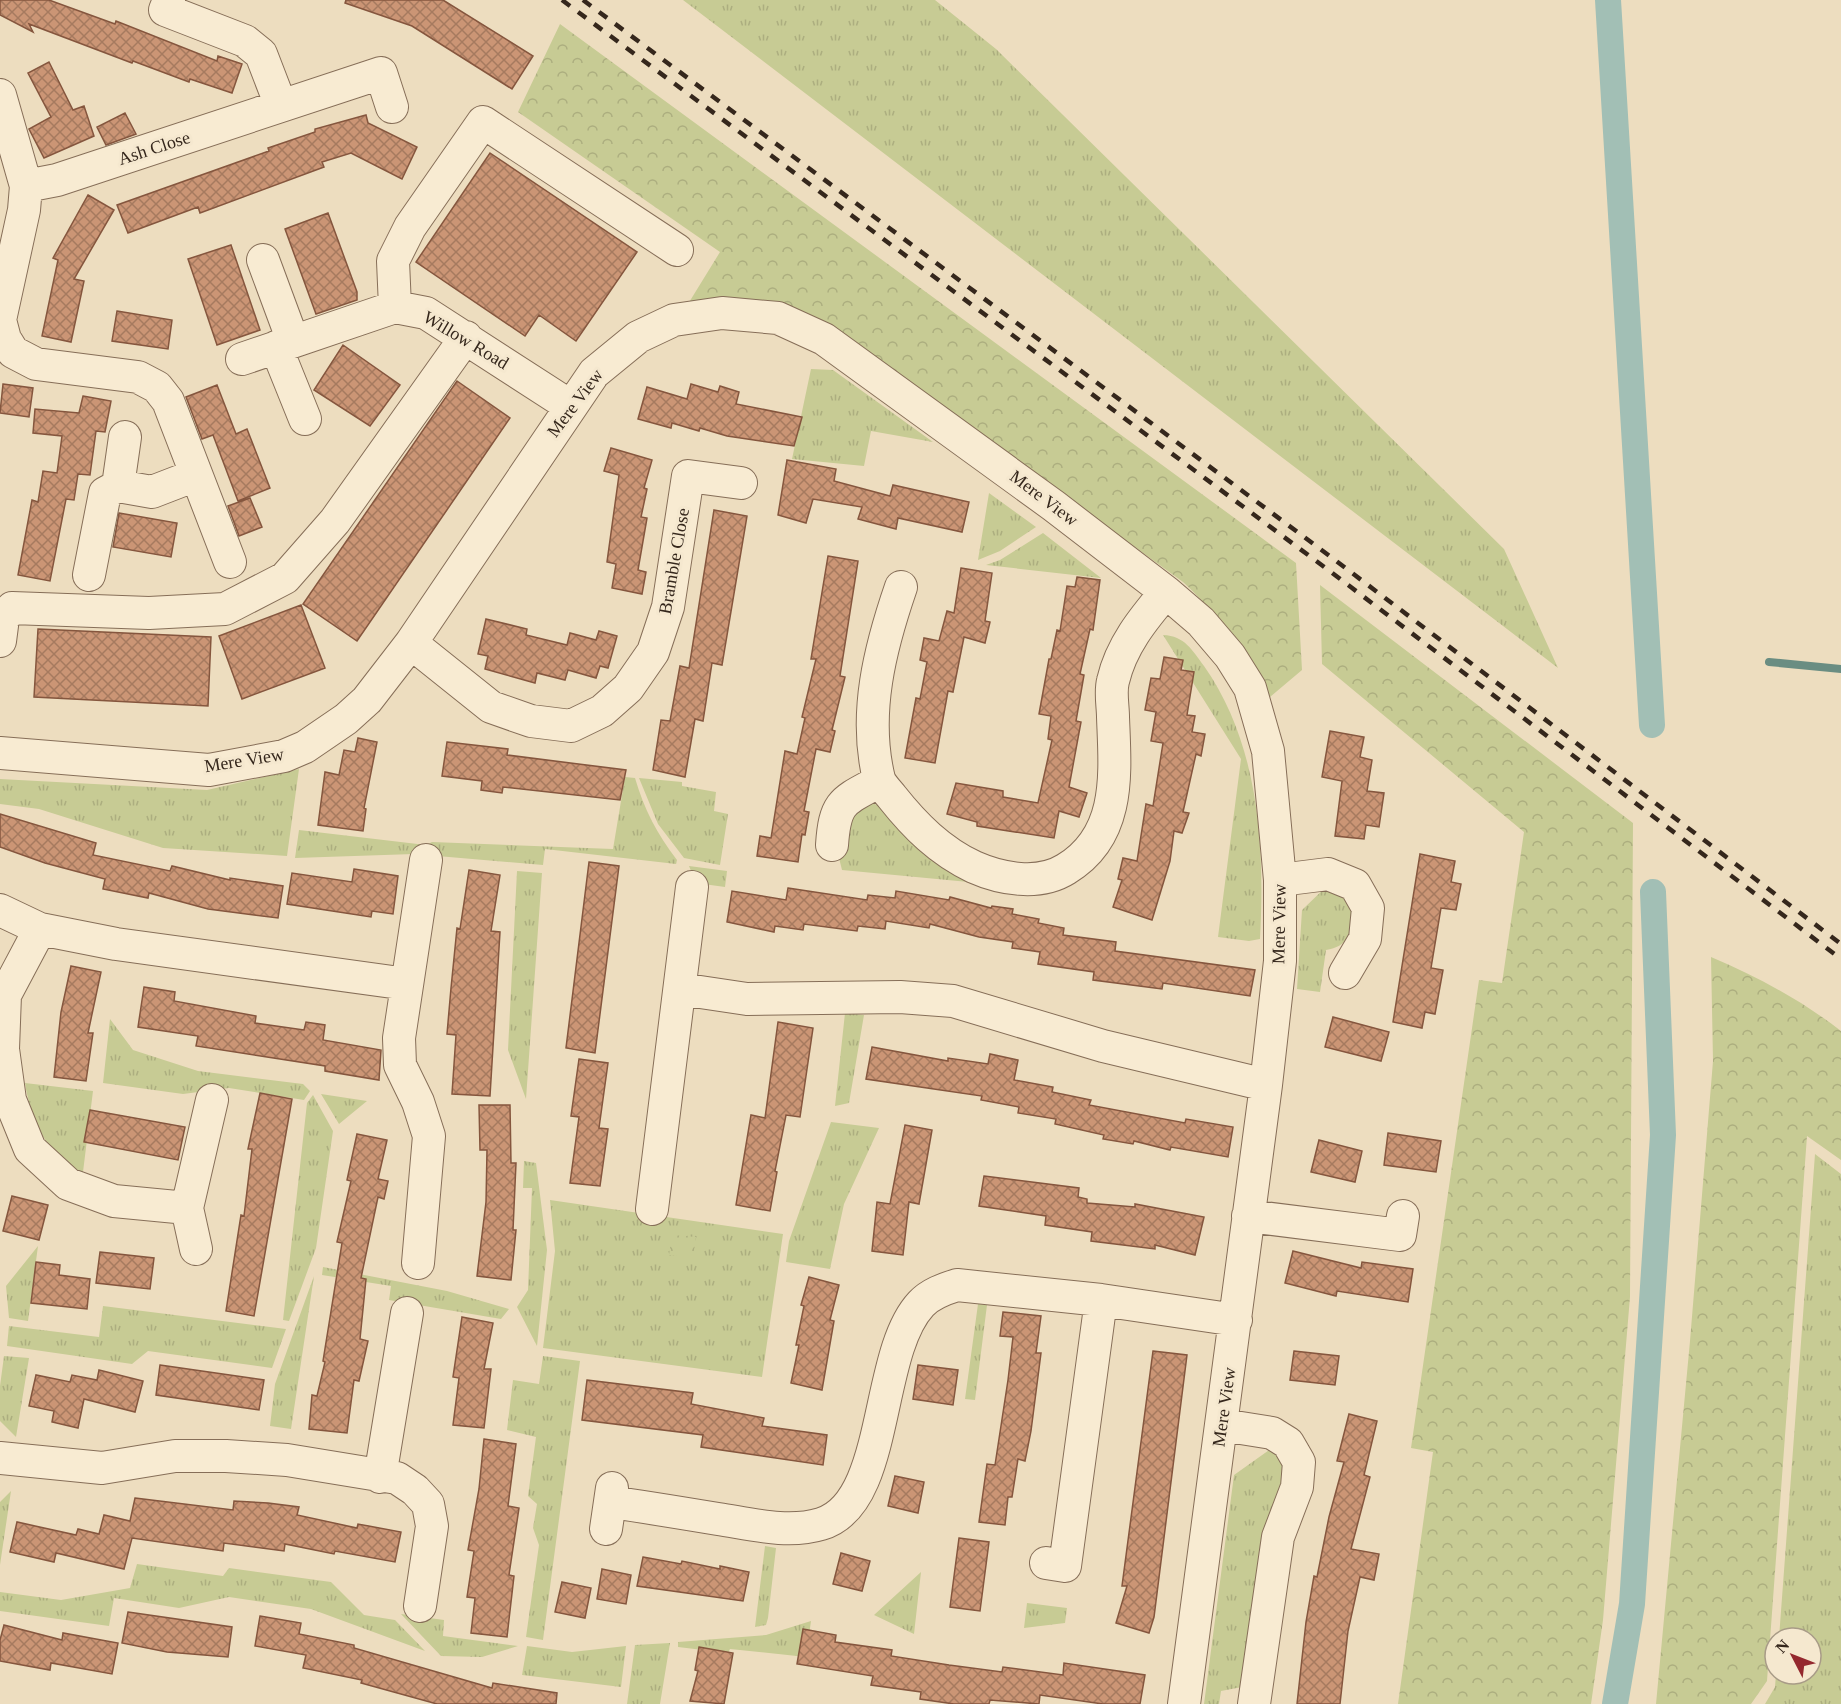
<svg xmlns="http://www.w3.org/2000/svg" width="1841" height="1704" font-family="Georgia,serif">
<defs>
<pattern id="grass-tufts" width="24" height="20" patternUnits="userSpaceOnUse" patternTransform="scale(1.5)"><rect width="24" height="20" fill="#c7cb94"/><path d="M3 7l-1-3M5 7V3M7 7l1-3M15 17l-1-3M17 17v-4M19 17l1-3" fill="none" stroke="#acae7f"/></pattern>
<pattern id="forest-crowns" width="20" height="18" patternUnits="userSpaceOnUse" patternTransform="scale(1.5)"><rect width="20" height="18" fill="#c7cb94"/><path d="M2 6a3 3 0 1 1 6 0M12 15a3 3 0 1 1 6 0" fill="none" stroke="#acae7f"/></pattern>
<pattern id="building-cross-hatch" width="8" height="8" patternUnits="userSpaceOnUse" patternTransform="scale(1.5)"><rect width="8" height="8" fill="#cb9575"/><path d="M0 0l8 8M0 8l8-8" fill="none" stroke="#a67a5f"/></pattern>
</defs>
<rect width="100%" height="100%" fill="#edddbf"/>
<path fill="url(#grass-tufts)" d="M683,0h252l61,49 508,500 54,119z
M811,369l22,1 100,72 -62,-11 -7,35 -72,-7z
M989,493l47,34 -36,24 -22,9z
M1043,533l58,45 -115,-13 14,-5z
M1163,635c22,1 29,15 41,31 55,78 61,180 56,273l-11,2 -31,-4 23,-178z
M299,769l-12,87 -124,-8 -124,-39 -39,-5v-25l207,11z
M625,777l10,1c9,31 22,56 42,82l-1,4 -131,-15 -2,16 -129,-11 -119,4 4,-28 127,15 6,-3 181,7z
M639,778l43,4v4l34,6 -2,19 14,3 -8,51 -36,-7 -26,-34z
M872,803l10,4 97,76 -137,-13 -4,-16 12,-42z
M689,866l38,5 -2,16 -29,-4z
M517,871l25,2 -16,226 -18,-49z
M1329,884l8,2 22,28c-8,18 -11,33 -33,36l-6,42 -23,-3 5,-79z
M845,1013l19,2 -15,88 -14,3z
M110,1019l23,31 65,21 105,13 7,7 -6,9 -75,-12 -46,6 -80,-11z
M25,1083l68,8 -10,81c-35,-12 -53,-55 -58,-89z
M321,1094l46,7 -28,23z
M313,1095l20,36 -17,117 -27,73 -6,-1 24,-217z
M831,1122l48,6 -35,76 -14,65 -44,-7 3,-21z
M1815,1154l26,20v530h-76l10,-17 1,-13h35v-36h-32z
M524,1161l12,2 11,87 -10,96 -20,-39 11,-17 4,-102h-9z
M550,1200l233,34 -21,143 -219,-29 12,-97z
M38,1246l-10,75 -19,-3 -3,-32z
M323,1267l124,24 62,18 -8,10 -112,-19 2,-14 -69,-11z
M314,1276l-23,153 -21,-3 5,-42z
M978,1304l9,1 -12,95 -10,-1z
M103,1306l183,23 -14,39 -124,-17 -16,13 -125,-18 2,-20 90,11z
M4,1356l25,2 -13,79 -16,-16v-35z
M543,1356l37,5 -37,279 -17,-3 13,-92 -6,-17 4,-24 -9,-8 8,-59 -29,-7 6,-50 26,4z
M1272,1448l16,19 -46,220 -21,4 -2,13h-15l30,-229z
M11,1491l-11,74v-63z
M765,1546l11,2 -8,70 -2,7 -11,2z
M137,1564l86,12 6,-8 102,14 33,33 31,5 30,31 -114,-42 -82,-12 -50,11 -65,-10 -5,28 -109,-15v-19l61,8 69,-12z
M921,1572l-7,62 -40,-19z
M1027,1603l40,5 -2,15 -41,5z
M401,1614l43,6 -1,16 75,10 -36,11 -41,-1z
M811,1621l-5,36 -76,-8 -2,4 -50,-6v-5l88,-7z
M670,1643l-10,61h-33l8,-59z
M527,1646l45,6 54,-6 -5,41 -99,-12z"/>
<path fill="url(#forest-crowns)" d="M560,24l736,539 6,107 -32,27c-26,-44 -49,-80 -87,-115l-339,-246 -156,-32 32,-52 -202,-140z
M1320,585l313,238 -3,474 -27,323 -12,84h-193l35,-252 -22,-4 68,-468 23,3 22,-151 -202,-168z
M1711,957c47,20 90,43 130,74v129l-34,-24 -40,545 -16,23h-95l34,-363 23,-280z
M672,1235l24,2 -3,21 -24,-3z"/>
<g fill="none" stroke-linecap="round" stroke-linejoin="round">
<path stroke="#6a8d82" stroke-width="8" d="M1769,662l72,7"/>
<path stroke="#a2bfb5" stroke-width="26" d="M1608,0l44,725
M1615,1704l17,-100 31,-469 -10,-243"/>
</g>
<path fill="url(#building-cross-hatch)" stroke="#85563e" stroke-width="1.5" d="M0,0h49l66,24 1,-3 101,40 1,-5 24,8 -10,29 -42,-14 -1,3 -56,-21 -1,2 -103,-39 4,8 -33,-17z
M346,0h97l90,56 -21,33 -100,-63 -67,-23z
M49,62l24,48 11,-4 10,30 -50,22 -15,-29 22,-12 -23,-44z
M125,113l11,21 -30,11 -9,-18z
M366,115l2,8 49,24 -15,32 -51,-26 -29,9 2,5 -124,46 -2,-6 -70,26 -11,-28 152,-54 -1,-3 47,-16v-3z
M490,153l147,99 -61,89 -37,-26 -14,21 -109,-74z
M88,195l26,15 -40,69 10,2 -13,61 -29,-6 16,-76 -5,-2z
M328,213l29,79v8l-41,14 -31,-85z
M231,245l29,85 -43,15 -29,-86z
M117,311l55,9 -4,29 -56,-8z
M343,345l57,40 -30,41 -56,-36z
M457,381l53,37 -153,223 -54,-37z
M3,384l30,4 -4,29 -29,-4z
M691,384l27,8 2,-6 19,6 -3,12 66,13 -8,29 -67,-10 -27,-8 -1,3 -27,-8 -1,5 -33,-9 9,-32 40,12z
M217,385l19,49 11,-5 23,59 -32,13 -25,-66 -11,4 -16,-42z
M83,396l28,5 -6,31 -9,-1 -6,44 -12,-1 -4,26 -8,-1 -16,82 -32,-6 14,-75 6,2 5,-31 14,2 5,-37 -29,-3 2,-24 44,4z
M611,448l41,12 -8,28 3,1 -6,28 6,1 -9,52 8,2 -4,22 -30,-6 4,-24 -9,-2 12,-87 -15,-4z
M787,460l49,9 -2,12 56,15 3,-11 76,17 -7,30 -64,-14 -2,11 -38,-10 4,-12 -49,-8 -7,24 -28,-8z
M250,498l12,29 -23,9 -11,-30z
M714,510l33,6 -25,149 -10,-2 -9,58 -8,-2 -10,58 -32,-7 8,-50 9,1 10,-55 9,2z
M119,513l58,10 -6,34 -58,-10z
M828,556l30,5 -18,115 5,1 -13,53 3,1 -5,21 -14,-3 -12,62 5,1 -4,23 -3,-1 -4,28 -41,-6 3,-20 11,2 14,-87 12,3 8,-36 -3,-1 14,-58h-5z
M961,568l31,5 -7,48 5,1 -5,21 -21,-6 -11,55 -5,-1 -13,72 -30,-5 11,-60 4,1 7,-37 -7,-2 4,-22 15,3 8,-30 7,2z
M1077,577l23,3 -7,50 -3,-1 -10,45 4,1 -8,46 5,1 -12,65 18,6 -8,24 -20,-6 -5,27 -77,-12v-4l-30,-8 9,-31 47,8v6l35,6 14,-63 -4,-1 3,-23 -12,-2 10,-55h2l6,-29 3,1 7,-45 8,1z
M301,605l24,63 -83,31 -23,-63z
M486,619l41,10 -1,6 41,10 3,-12 26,7 3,-9 18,5 -9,32 -8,-2 -4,12 -28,-8 -3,10 -28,-7 -2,10 -50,-14 3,-13 -10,-2z
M38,629l173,8 -3,69 -174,-9z
M1164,657l19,3 -2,10 13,2 -7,43 8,1 -3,16 13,2 -4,22 -5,-2 -13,58 6,1 -7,20 -8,-2 -4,30 -18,59 -39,-13 9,-27 -4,-1 5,-21 14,3 9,-57 7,2 10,-63 -12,-2 5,-29 -11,-2 6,-32 9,1z
M1330,731l34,6 -4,20 12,3 -5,31 17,2 -5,34 -13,-2 -2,14 -29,-3 7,-55 -20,-4z
M358,738l19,4 -13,66 2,1 -3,22 -45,-6 7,-53 14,3 5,-25 11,2z
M447,742l61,7 -1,6 119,15 -6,30 -117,-13 -1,6 -21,-3 1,-9 -40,-5z
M0,814l96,29 -3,12 77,16 2,-5 58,14v-2l53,8 -5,32 -70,-9 -59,-16 -1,5 -45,-9 2,-10 -60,-16 -45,-16z
M1420,854l35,7 -4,21 10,2 -5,26 -15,-2 -10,60 12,2 -8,44 -10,-2 -3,16 -29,-6z
M589,862l30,4 -24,187 -29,-5z
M354,869l44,7 -5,38 -21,-3 -1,6 -84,-13 5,-31 60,9z
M469,870l31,5 -9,56 9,1 -10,164 -38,-2 4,-59 -9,-1 4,-46 6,-60 3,1z
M788,888l79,12 1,-5 27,3 1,-7 53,9 1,-3 41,11 1,-2 21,3 -1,5 27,5 -1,4 26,5 -1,7 53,7 -1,9 140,19 -5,26 -87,-13 -1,6 -69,-9 1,-8 -56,-8 2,-12 -28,-4 1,-6 -34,-5 -49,-13 -1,4 -43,-7 -1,8 -27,-3 -1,5 -53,-7 -1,6 -28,-4 -1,6 -47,-10 5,-31 54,9z
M71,966l30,6 -13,61h5l-7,48 -32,-4 7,-65z
M144,987l31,5 -1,9 82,15 -1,7 49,7 2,-8 19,3 -2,15 58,10 -2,30 -54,-9v-5l-129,-20 2,-10 -60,-9z
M1333,1017l56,15 -8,29 -56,-14z
M778,1022l35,6 -13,89 -14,-2 -11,56 2,1 -7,39 -34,-6 15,-90 14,3z
M872,1047l76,14v-3l40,6 2,-10 28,6 -4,20 39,7 -1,5 39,8 -2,5 96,18 1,-4 47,8 -5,30 -57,-10 -1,3 -36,-9 -1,3 -30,-5 1,-4 -49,-11 1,-5 -38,-6 1,-6 -38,-7 1,-4 -116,-17z
M579,1059l29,4 -9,65 9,1 -8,57 -30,-3 9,-66 -8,-1z
M260,1093l32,6 -38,217 -28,-5 15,-96 3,1 8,-67h-4z
M479,1105h31l1,58h5l-3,67h3l-5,50 -34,-4 9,-74 1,-52h-7z
M90,1110l95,17 -7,33 -94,-18z
M905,1125l27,5 -13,74 -10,-2 -6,53 -31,-4 5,-49 13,2z
M1388,1133l53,8 -5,31 -52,-7z
M357,1134l30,6 -9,39 10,2 -4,18 -6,-2 -17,81 5,1 -6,60 8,2 -9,40 -5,-1 -7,53 -38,-4 3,-34 5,1 8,-34 -2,-1 19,-118 -5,-1 14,-61 -4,-1z
M1319,1140l43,11 -7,31 -44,-10z
M984,1176l95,12 -1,9 9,2v4l48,4v-3l69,13 -9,38 -40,-10v4l-64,-8 1,-9 -47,-7 1,-9 -67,-10z
M12,1196l36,9 -9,35 -36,-9z
M1293,1251l68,17 1,-6 51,7 -5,33 -71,-11 -1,5 -51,-13z
M100,1252l54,6 -4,31 -54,-6z
M36,1262l24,3 -1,10 31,4 -3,30 -56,-6z
M809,1277l30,8 -9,35 4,1 -12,69 -31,-7 8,-38h-3l8,-39 -3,-1z
M1003,1312l38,4 -5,37h5l-10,78 -6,30 -7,-2 -6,38h-4l-3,28 -26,-3 8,-58 8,1 13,-85 5,-43 -13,-1z
M462,1317l31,6 -9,46h7l-7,59 -31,-3 6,-47 -6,-1z
M1153,1351l34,4 -33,262 -5,16 -33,-10 11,-37h-5z
M1294,1351l45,5 -4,29 -45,-5z
M160,1365l104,15 -5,30 -103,-15z
M918,1365l40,5 -5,35 -40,-6z
M99,1370l44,11 -8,31 -51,-13 -6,29 -26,-6 2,-11 -25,-5 7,-31 34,7 2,-7 25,5z
M587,1380l106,13 -2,11 73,14 -2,8 65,9 -4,30 -122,-18 2,-12 -121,-15z
M1349,1414l28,7 -13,54 6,2 -19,72 28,5 -5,26 -14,-3 -12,54 -8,73h-43l9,-82 8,-46 3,1 12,-60 15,-55 -7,-1z
M484,1439l32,5 -8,62 11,2 -10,67 5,1 -7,61 -36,-4 4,-35 -8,-1 7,-46 -6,-1 11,-61z
M895,1476l29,6 -6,31 -30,-7z
M135,1498l98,12 1,-9 34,2 31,4 -2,8 60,13 1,-4 43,8 -6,30 -60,-11 -1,3 -49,-10 -1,7 -60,-8 -1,8 -91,-13 -8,31 -68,-16 -2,9 -44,-10 7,-30 59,13 2,-6 21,5 5,-19 26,6z
M959,1538l30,4 -9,69 -30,-4z
M841,1553l29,8 -8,30 -29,-7z
M643,1557l38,7 1,-3 38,8v-3l29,6 -6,29 -106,-15z
M602,1569l29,6 -5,29 -29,-5z
M562,1582l29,6 -6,30 -30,-6z
M128,1612l104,15 -4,30 -61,-5 -45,-9z
M260,1616l41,7 -2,11 55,11v3l138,40 1,-5 64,10 -1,11h-119l-76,-21 1,-3 -59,-12 3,-13 -51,-9z
M4,1625l58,15 1,-7 55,10 -6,31 -61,-11 -1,7 -50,-9v-21z
M803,1629l33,6 -1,7 57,8 -1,6 58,9 53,7 1,-5 60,8 1,-12 81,12 -5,29h-37l-63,-9 -1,9 -49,-4 -1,4h-35l-34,-5 1,-7 -50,-7 2,-9 -76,-12z
M699,1647l34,6 -9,51 -34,-3 8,-30 -3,-1z"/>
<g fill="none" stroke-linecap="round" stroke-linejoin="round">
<defs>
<path id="minor" d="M169,0l-4,10 80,31 16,13 20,52
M0,95l26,91 -2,24 -24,110 5,19 8,13 23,12 102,13 19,10 11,14 62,161
M26,186l31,-6 324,-107 11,34
M263,260l30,81
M395,307l-2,-46 17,-34 73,-105 194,128
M276,347l29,72
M242,359l153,-52 31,6 144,93
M118,486l7,-49
M89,575l16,-82 13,-7 34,6 44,-17
M901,587c-21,61 -38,127 -22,192 2,6 9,13 13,18 23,29 48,54 82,70 27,12 65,19 92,2 56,-34 49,-97 47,-152 0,-11 -3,-25 0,-36 8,-35 30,-62 53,-89
M0,641l3,-23 9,-10 137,5 76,-4 60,-31 50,-57 131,-184
M411,643l80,64 40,14 40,5 31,-15 26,-23 25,-36 15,-45 20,-131 53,7
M0,753l209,17 75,-14 21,-9 41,-28 21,-19 44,-57 183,-270 44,-36 36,-17 48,-7 56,5 46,21 230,167 112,86 35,30 29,34 20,32 18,63 12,129v81l-14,124 -82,619
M832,845c3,-44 11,-44 48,-64
M1280,880l48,-6 27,11 13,23 -3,31 -20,34
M0,910l40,19 76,15 291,40
M40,929l-35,66 -2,54 7,51 20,49 38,35 46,17 73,7
M680,989l67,10 153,-2 53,4 150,45 163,39
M652,1209l40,-322
M1248,1216l152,19 3,-19
M196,1249l-9,-41 25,-108
M418,1263l11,-127 -11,-34 -18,-37 -1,-27 27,-178
M1222,1425l50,8 16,10 11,19 -2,25 -19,50 -24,167
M0,1458l102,10 73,-12h51l61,4 110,18 18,12 13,14 4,22 -12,80
M380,1477l27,-164
M610,1502c36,5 72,11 108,17 33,5 70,15 103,5 69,-20 53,-170 100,-220 9,-10 23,-15 36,-19l144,15 135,20
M606,1529l6,-41
M1046,1563l19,3 36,-266"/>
</defs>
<use href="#minor" stroke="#866e58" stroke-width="34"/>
<use href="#minor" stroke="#f8ebd2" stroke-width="32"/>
<path stroke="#35271c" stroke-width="4.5" stroke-dasharray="10 10" stroke-linecap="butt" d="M562,0l769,572 510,387
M583,0l748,557 510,387"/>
</g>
<g text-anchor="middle" stroke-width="6" stroke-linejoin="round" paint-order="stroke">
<g font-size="18" fill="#35271c" stroke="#f5e8cf">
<text transform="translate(154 148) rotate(-18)" y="6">Ash Close</text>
<text transform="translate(466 340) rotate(31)" y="6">Willow Road</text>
<text transform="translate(575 403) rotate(-53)" y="6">Mere View</text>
<text transform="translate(1044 498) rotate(37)" y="6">Mere View</text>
<text transform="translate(674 561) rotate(-80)" y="6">Bramble Close</text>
<text transform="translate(244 760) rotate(-9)" y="6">Mere View</text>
<text transform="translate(1279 924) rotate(-89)" y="6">Mere View</text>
<text transform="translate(1224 1407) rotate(-82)" y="6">Mere View</text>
</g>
</g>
<g transform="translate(1793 1656) rotate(312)"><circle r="28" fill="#f5e8cf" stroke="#a89b87" stroke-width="1.5"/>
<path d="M0-4.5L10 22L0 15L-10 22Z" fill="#94282e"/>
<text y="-9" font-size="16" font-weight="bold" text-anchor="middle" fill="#35271c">N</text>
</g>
</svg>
